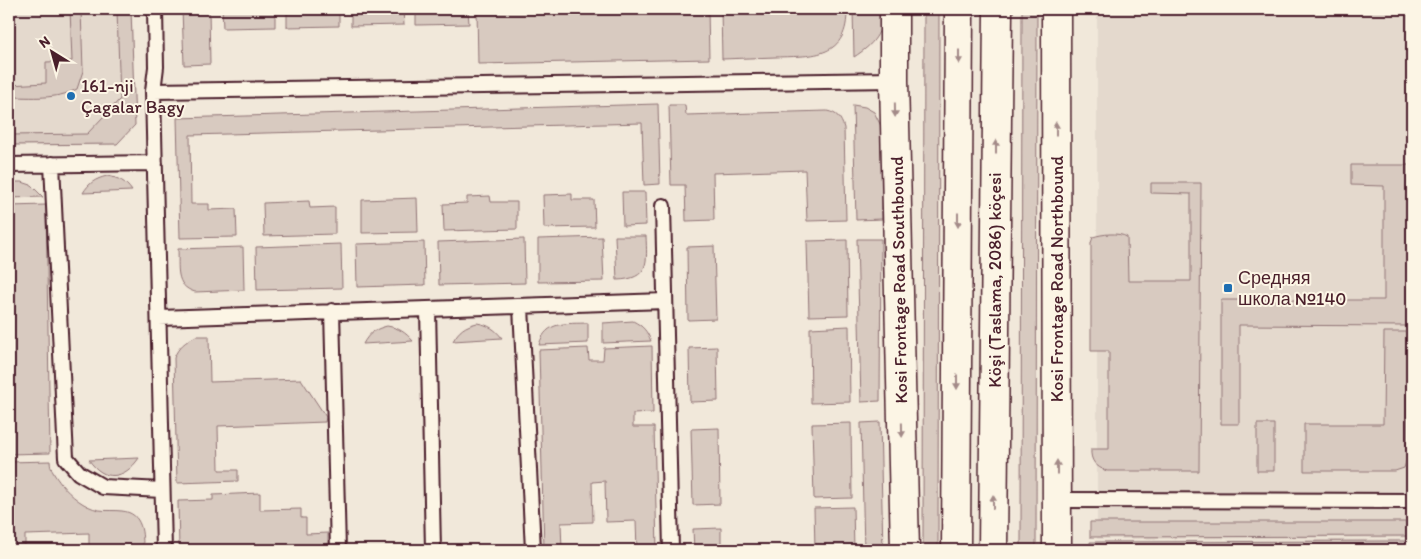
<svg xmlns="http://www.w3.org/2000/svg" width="1421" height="559" font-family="Itim,sans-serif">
<rect width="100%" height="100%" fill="#f1e8da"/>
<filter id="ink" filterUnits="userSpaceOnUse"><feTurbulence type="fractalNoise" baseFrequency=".02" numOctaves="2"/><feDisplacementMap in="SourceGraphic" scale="10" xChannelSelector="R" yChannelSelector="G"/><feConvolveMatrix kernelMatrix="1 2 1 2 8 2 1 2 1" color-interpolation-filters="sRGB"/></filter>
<g filter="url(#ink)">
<path fill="#e4d9cd" d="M9,9h123l3,116 -18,20 -108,1z
M1097,9h315v529l-315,1z
M1412,539v11h-315v-9z"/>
<path fill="#d8cac0" stroke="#917476" d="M70,9h11l2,62 -6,18c-21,11 -46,8 -68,8v-12l37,-2v-21l26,-1z
M182,9h27l1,55 -26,1z
M222,9h53v18l-52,1z
M287,9h52v17l-52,1z
M351,9h52l1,16 -53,1z
M416,9h52l1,15 -53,1z
M477,9h231l1,50 -231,5z
M721,9h126c1,49 -33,47 -71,48 -18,1 -36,1 -54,2z
M853,9h30c0,24 -9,35 -29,48z
M924,9h15l-1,541h-15z
M1022,9h15l-1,541h-15z
M131,10l4,115 -18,19 -108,1v-10l78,-1 33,-35 -3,-88z
M658,104l2,80 -16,1 -2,-62 -452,12 1,69h18v6l27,-1 1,28 -57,1 -3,-120z
M669,105h16l1,10 141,-4c10,2 14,7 17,17l2,92 -39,1 -2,-51 -92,3 1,47 -28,1 -1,-36h-14z
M853,105l12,2 9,5 8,16v91l-26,1z
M1351,165h58l-1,161 -169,-1v99h-18v-124h163v-114l-33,-1z
M107,176c12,2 18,5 25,15l-49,2c6,-10 12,-14 24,-17z
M22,182l9,3 12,12 -34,1v-16z
M1151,183h50l-2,288h-92c-11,-4 -17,-10 -16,-22h18v-98h-18v-108l2,-6c9,-3 25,-5 34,0l1,44h63v-87l-40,-1z
M622,192h23l1,33 -23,1z
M572,194v6h22l1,27 -51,1 -1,-33z
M490,196l1,6h26v27l-73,2 -1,-27 24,-1v-6z
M417,198l1,34 -56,1v-33z
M309,201l1,7 25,-1v27l-71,2 -1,-33z
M46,205l4,248 -41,1v-248z
M615,236h31c1,26 4,43 -29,44z
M602,237l2,44 -66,1v-43z
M524,239l1,44 -86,2 -1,-43z
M857,239h24l-1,162 -19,1z
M847,240l1,75 -39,1 -2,-75z
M424,242l1,43 -68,2 -1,-43z
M341,244l1,44 -85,2 -1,-43z
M714,246l2,73 -28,1 -1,-73z
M243,247l1,43 -49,2c-21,-6 -16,-25 -17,-43z
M633,321c10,5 14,10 18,20l-48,2v-20z
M477,323c12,2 18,6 25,15l-49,3c6,-11 12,-15 24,-18z
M588,323v20l-49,2c7,-25 28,-21 49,-22z
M387,326c12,2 18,6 26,15l-50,3c6,-11 12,-15 24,-18z
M849,326l1,76 -39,1 -1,-75z
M1384,332h24l-1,127 -3,9 -9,3h-91v-47h79z
M196,336h13l1,46 91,-3 25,38 -1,5 -107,4 1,44h19v11l-61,2 -3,-125c4,-11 11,-16 22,-22z
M652,346l1,67 -20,1v13h21l3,123h-20l-1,-29 -30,1 -1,-41 -13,1 1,40 -32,1 1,27h-18l-5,-200 49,-2 1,12h14l1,-12z
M717,347l1,54 -28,1 -1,-54z
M880,422l3,128h-19l-3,-127z
M851,423l1,75 -38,1 -2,-75z
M1257,424h17v47h-17z
M719,428l1,76 -27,1 -2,-76z
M139,458c-15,22 -35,24 -50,2z
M50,461c0,9 6,16 11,23 10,12 23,23 38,26 7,1 15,0 23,1 21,2 21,23 21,39h-54v-17l-64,2v15h-16v-88z
M260,493v17l41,-1v9h5v16l22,-1v17h-149l-1,-49 35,-1v-5z
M853,507l1,43h-39l-1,-42z
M1090,522h322v14l-322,1z
M721,528v22h-27l-1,-21z
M1412,541v9h-321l-1,-8z"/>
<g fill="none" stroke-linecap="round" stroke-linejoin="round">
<defs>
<path id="service" d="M155,9l1,58 -3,24 11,459
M153,91l741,-11
M52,164l14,294 13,15 24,14 59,3
M9,165l146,-2
M663,206l8,344
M521,307l12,243
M428,309l5,241
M332,311l6,239
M159,318l506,-17
M1057,500l355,1"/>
<path id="minor" d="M894,9v71l11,470
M1056,9l1,541"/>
<path id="primary" d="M956,550l3,-541
M993,550l5,-541"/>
</defs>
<use href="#service" stroke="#4a1f2b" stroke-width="18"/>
<use href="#minor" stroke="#4a1f2b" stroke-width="31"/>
<use href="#primary" stroke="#4a1f2b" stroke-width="31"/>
<use href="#service" stroke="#fcf5e5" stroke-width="14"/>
<use href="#minor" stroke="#fcf5e5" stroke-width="28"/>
<use href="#primary" stroke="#fcf5e5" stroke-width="28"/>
</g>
<defs><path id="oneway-solid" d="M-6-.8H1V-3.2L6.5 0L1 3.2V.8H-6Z" transform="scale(1.25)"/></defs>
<g fill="#a38a88">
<use href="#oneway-solid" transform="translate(959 57) rotate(90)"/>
<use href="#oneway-solid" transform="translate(895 110) rotate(89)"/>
<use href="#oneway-solid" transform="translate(1056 129) rotate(-90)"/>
<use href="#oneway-solid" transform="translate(996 147) rotate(-90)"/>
<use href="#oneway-solid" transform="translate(958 220) rotate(90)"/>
<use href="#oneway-solid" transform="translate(957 382) rotate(90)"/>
<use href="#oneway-solid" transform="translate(902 430) rotate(89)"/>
<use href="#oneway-solid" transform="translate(1057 467) rotate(-90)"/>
<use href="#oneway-solid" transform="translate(993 502) rotate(-90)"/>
</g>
</g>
<g fill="#1f6fb2" stroke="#fcf5e5" stroke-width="2">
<circle cx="71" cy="96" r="5"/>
<rect x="1223" y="283" width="10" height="10" rx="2.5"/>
</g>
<g text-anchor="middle" stroke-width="4" stroke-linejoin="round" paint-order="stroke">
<g font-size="18" fill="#4a1f2b" stroke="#fcf5e5" text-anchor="start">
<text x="81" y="92">161-nji<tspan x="81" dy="21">Çagalar Bagy</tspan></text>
<text x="1238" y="284">Средняя<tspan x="1238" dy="21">школа №140</tspan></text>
</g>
<g font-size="18" fill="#4a1f2b" stroke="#fcf5e5">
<text transform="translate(1057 279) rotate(-90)" y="6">Kosi Frontage Road Northbound</text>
<text transform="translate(899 280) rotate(-91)" y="6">Kosi Frontage Road Southbound</text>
<text transform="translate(995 280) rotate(-90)" y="6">Köşi (Taslama, 2086) köçesi</text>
</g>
</g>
<rect width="1421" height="559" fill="none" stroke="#fcf5e5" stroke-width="30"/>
<rect x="15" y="15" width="1391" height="529" fill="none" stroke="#4a1f2b" stroke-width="2" filter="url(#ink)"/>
<g transform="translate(52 52) rotate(323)" stroke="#fcf5e5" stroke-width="4" paint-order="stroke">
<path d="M0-4L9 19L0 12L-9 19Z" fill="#4a1f2b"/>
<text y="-8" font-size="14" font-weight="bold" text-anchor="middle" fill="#4a1f2b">N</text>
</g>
</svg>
